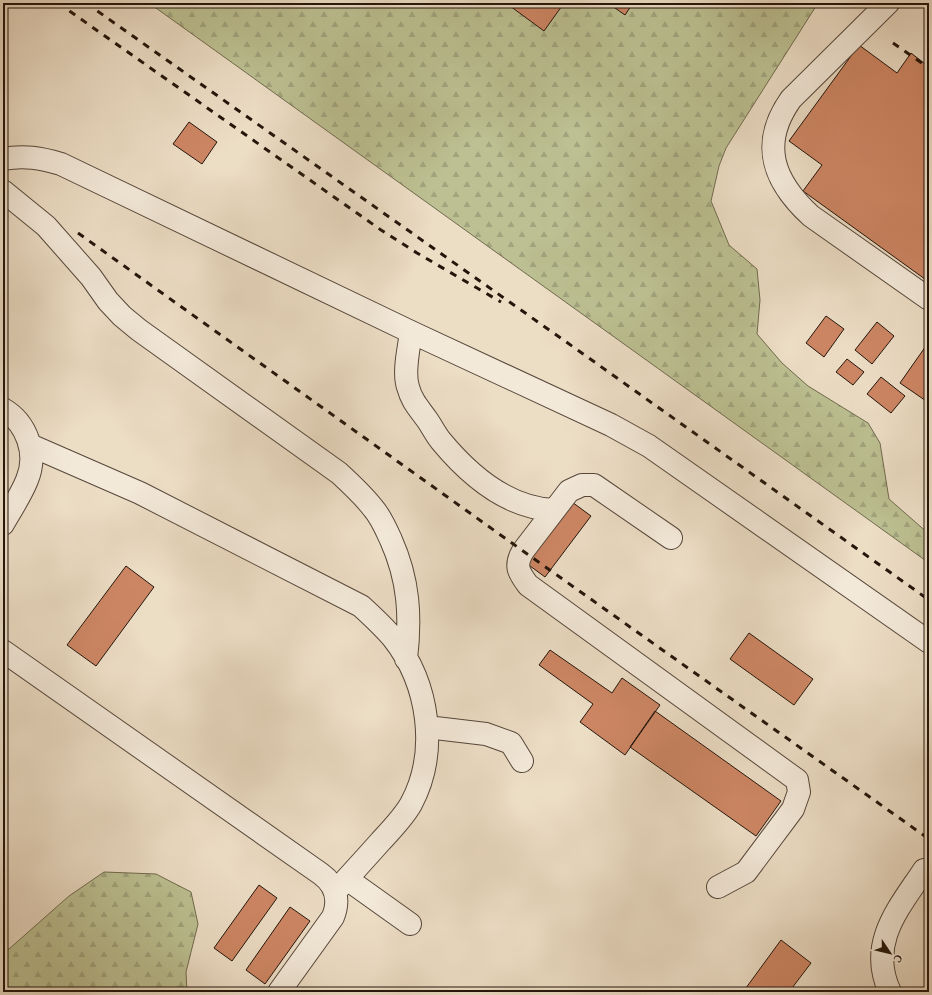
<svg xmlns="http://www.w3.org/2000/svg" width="932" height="995" font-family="Vollkorn,serif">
<defs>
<pattern id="forest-firs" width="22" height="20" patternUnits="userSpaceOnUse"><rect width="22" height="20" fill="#bcc092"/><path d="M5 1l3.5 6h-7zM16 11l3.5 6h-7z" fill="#a1a47d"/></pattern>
</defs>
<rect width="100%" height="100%" fill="#ecddc5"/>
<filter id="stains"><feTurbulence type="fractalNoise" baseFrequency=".005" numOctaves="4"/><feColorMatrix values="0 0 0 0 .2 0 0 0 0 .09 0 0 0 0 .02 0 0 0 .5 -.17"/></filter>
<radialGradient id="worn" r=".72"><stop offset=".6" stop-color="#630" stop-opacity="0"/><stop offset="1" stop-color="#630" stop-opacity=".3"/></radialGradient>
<path fill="url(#forest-firs)" stroke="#706a4e" d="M149,3h669l-92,145 -7,18 -8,35 18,44 28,24 3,31 -3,34 25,29 26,23 60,37 12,20 9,56 40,35v29z
M104,872l52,2 35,18 7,32 -12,48 1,20h-184v-44l6,1 60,-53z"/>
<path fill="#cd8664" stroke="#24150b" d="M506,3h58l-20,28z
M608,3h25l-8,12z
M859,45l38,28 14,-20 18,14v215l-126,-91 19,-26 -33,-24z
M189,122l28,20 -15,22 -29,-20z
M826,316l18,13 -20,28 -18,-14z
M877,322l17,14 -22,28 -17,-14z
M928,343l1,1v59l-29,-20z
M847,359l17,13 -11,13 -17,-13z
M881,377l24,19 -14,17 -24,-19z
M572,502l19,14 -46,61 -19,-14z
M126,566l28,21 -58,79 -29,-21z
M749,633l64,46 -19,26 -64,-46z
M550,650l62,43 10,-15 38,27 -35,50 -45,-33 13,-18 -54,-39z
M655,711l126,90 -25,35 -126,-89z
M259,885l18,13 -45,63 -18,-13z
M290,907l20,14 -45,63 -19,-14z
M781,940l30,23 -22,29h-46z"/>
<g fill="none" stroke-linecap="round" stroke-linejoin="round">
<defs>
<path id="minor" d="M888,3l-97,96c-32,45 -18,82 20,117l118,83
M3,159c21,-4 38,-1 58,5l350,168 200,93 38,21 280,196
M3,191l43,35 45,51 17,24 14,15 17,14 200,143c12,11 24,22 34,35 8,9 13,21 18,32 18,40 20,77 15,119
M411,332c-2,16 -8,40 -3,55 4,15 11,21 20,34 4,6 8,14 13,20 29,35 66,67 113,69
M3,409c24,14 35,45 24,71 -6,15 -16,30 -24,44
M30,445l110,48 221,113c11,10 22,20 32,32 36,46 46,114 18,166 -8,14 -20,26 -31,38 -15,17 -30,33 -45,50
M671,538l-77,-53h-12l-13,6 -46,60c-9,15 -4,22 5,34l269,195 2,12 -6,17 -47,63 -28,15
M3,651l318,223c15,11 19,26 12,43l-54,75
M427,727l59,7 25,9 11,18
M347,879l63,45
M890,992c-23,-49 9,-84 34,-122"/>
</defs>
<use href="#minor" stroke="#56473a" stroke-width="24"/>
<use href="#minor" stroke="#f3e9d9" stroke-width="22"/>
<path stroke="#24150b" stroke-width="3" stroke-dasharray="7 7" stroke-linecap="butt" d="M58,3l323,227 36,23 84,49
M86,3l493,348 350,249
M893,43l36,25
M78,233l445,318 406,288"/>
</g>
<rect width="932" height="995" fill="none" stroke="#ecddc5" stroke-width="16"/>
<rect x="4" y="4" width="924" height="987" fill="none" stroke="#24150b" stroke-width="2"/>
<rect x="8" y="8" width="916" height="979" fill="none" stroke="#24150b"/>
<g transform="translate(890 953) rotate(125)" stroke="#f3e9d9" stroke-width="3" paint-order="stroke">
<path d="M0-3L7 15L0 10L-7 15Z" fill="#24150b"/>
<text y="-6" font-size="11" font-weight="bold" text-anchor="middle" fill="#24150b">С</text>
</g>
<rect width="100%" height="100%" filter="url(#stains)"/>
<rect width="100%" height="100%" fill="url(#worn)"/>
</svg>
